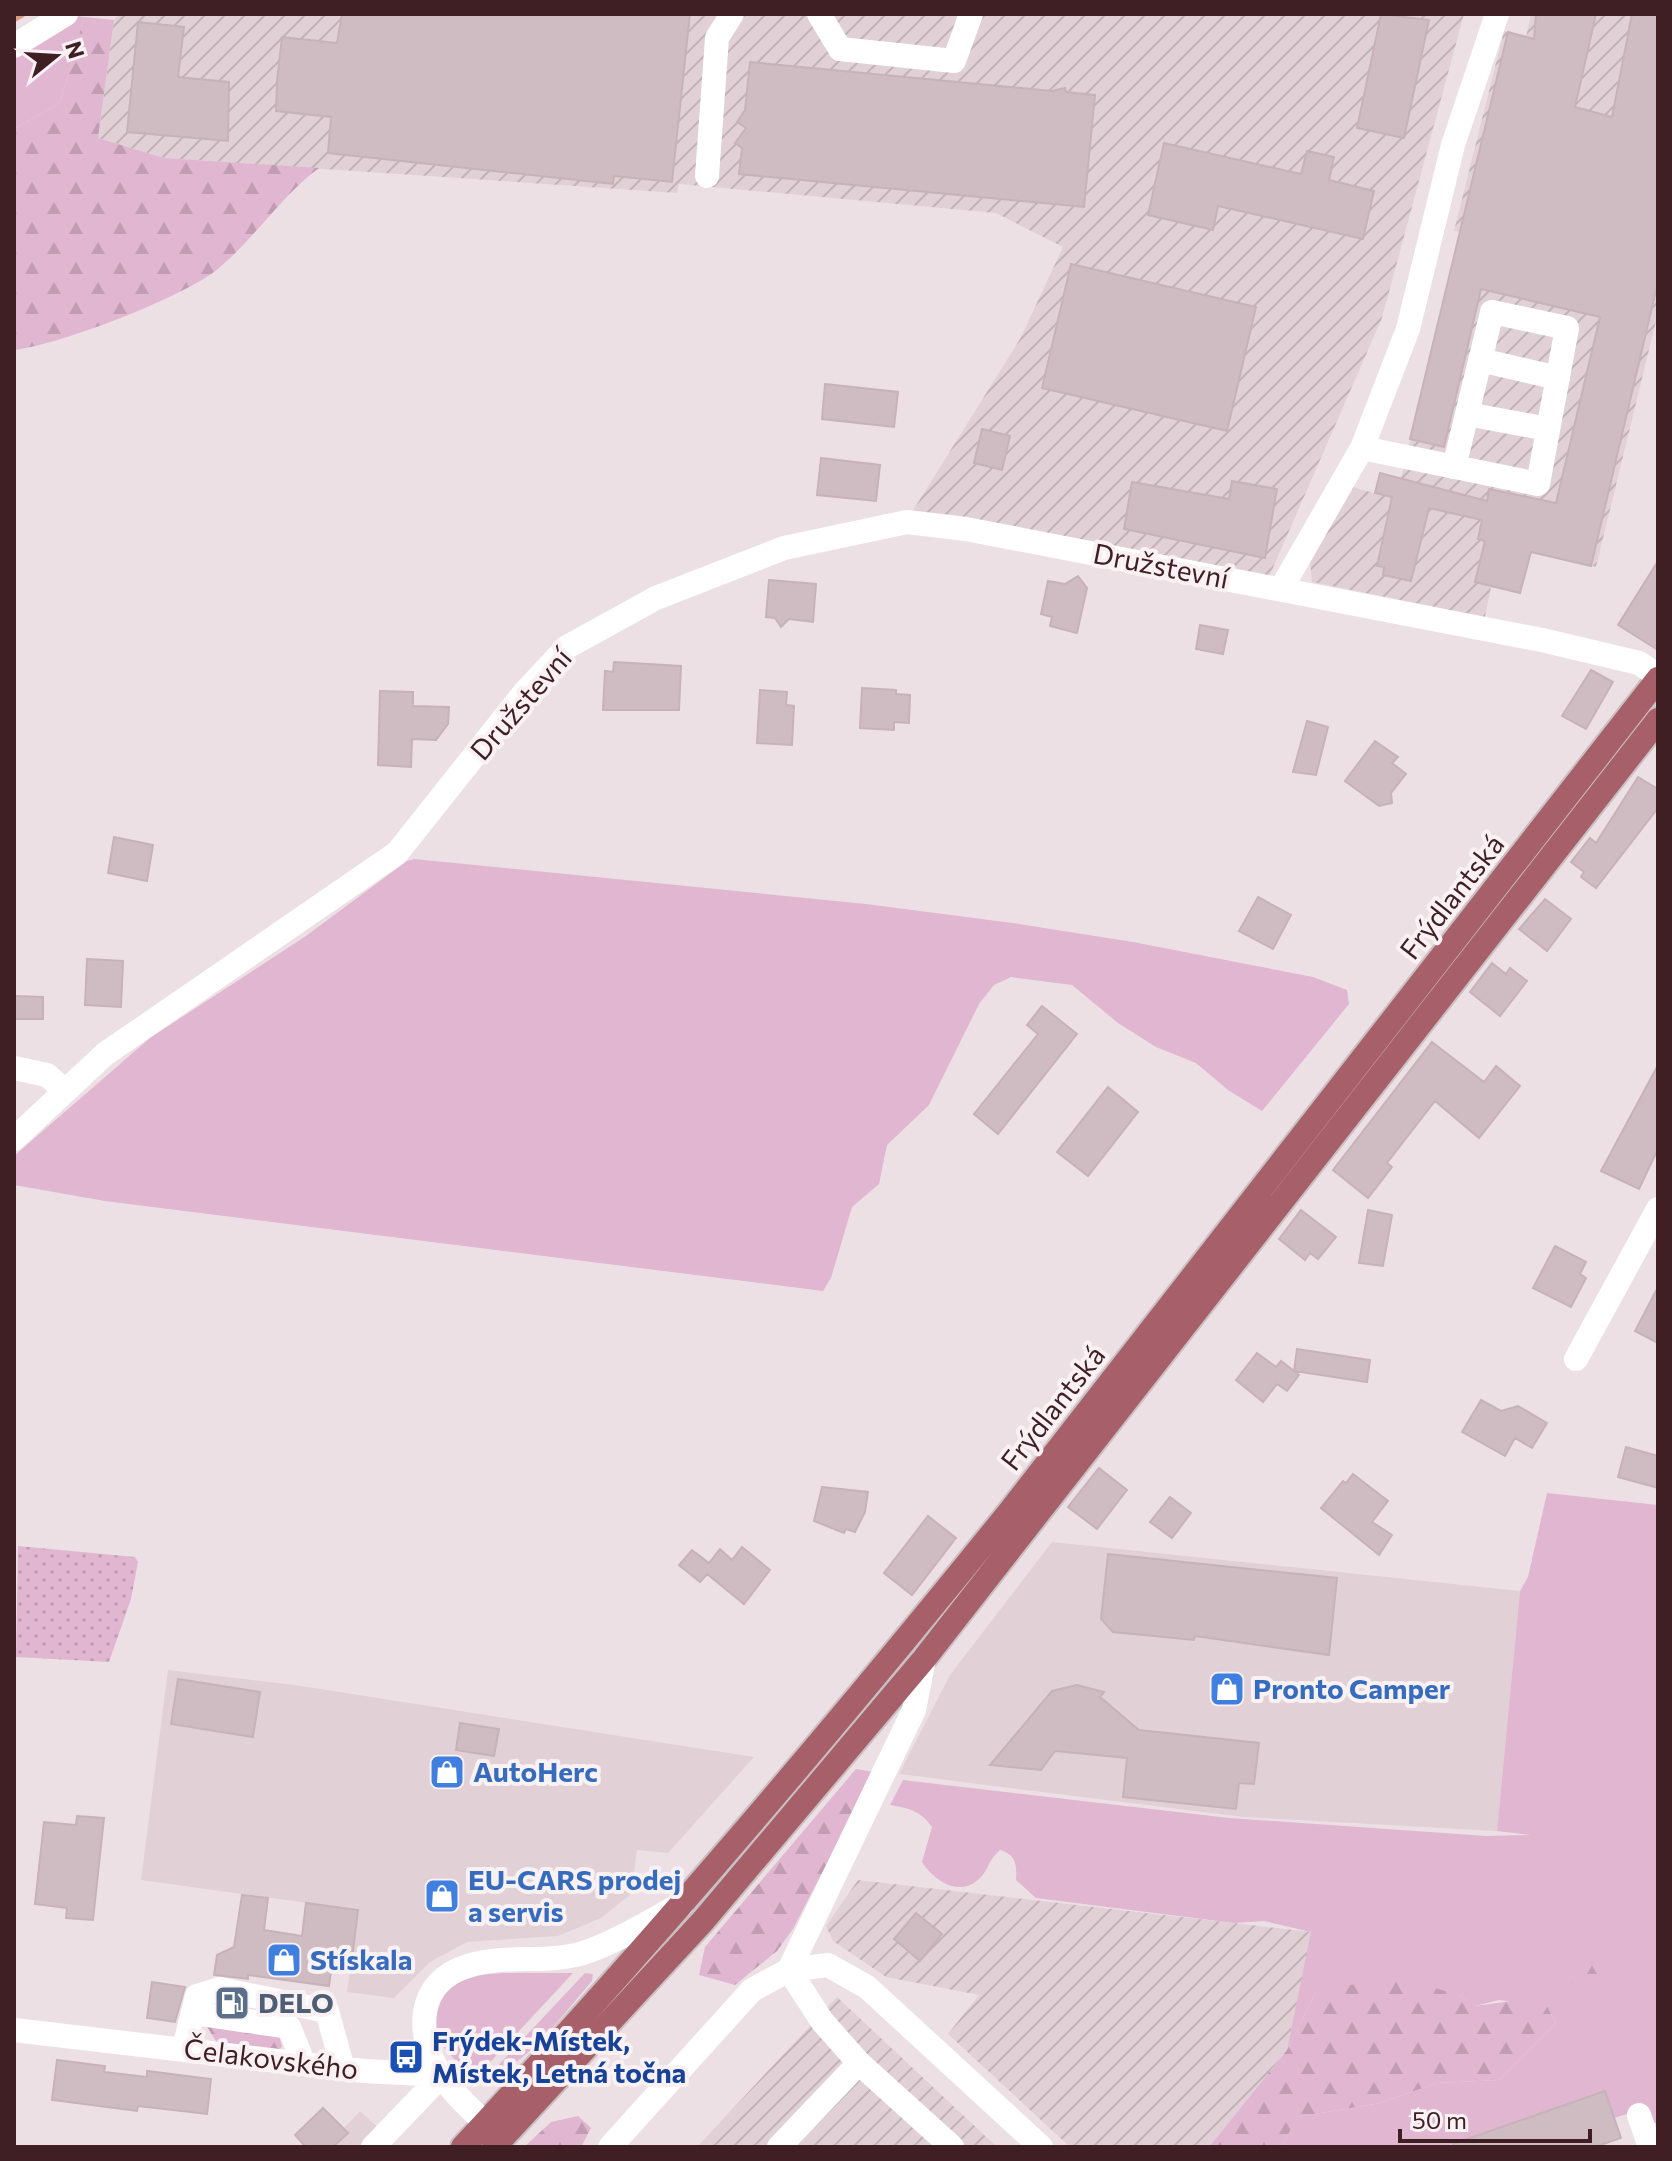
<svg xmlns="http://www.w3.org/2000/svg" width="1672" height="2161" font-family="Commissioner,sans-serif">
<defs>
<pattern id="industrial-furrows" width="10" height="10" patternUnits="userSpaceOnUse" patternTransform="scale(2)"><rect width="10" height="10" fill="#e1d1d6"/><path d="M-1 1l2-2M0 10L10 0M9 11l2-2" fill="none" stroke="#c2b3b7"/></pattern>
<pattern id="forest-firs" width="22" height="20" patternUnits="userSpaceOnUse" patternTransform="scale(2)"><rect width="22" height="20" fill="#e0b6d0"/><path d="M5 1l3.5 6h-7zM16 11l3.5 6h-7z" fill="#c19cb2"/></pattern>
<pattern id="park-dots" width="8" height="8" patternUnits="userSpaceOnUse" patternTransform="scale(2)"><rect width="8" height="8" fill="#e0b6d0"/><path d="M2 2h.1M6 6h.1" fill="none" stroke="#c19cb2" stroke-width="1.8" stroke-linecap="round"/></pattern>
</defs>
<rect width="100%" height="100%" fill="#ede0e4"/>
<path fill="#e1d1d6" d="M1052,1542l468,49 -23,240 -254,-14 -344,-43 51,-99z
M168,1670l127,15 459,72 -86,96 -31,-3 -6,44 -30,24 -43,18 -91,6 -37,20 -36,36 -47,-6 11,-82 -217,-30z
M360,2111l25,23 -12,13h-47z"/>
<path fill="url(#industrial-furrows)" d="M119,14h1345l-82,304 -113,259 -357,-65 108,-173 43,-92 -67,-34 -317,-29 -2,9 -513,-35 -66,-20 16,-118z
M1531,14h127v299l-62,254 -68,-16 -8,42 -29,-6 -6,30 -173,-35 -2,-21 42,-74 22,6 6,-20 21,5 59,-246 -6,-1 50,-200 22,6z
M858,1880l454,52 -25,118 -78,97h-139l-122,-113 31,-39 -93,-18 -53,-36 -7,-15z
M837,1997l160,150h-300z"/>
<path fill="#e0b6d0" d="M71,15l13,2 -24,86 -46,26v-78z
M414,859l452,45 153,20 114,18 180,35 34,13 2,14 -87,107 -34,-21 -32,-27 -40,-16 -38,-24 -46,-38 -61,-8 -17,8 -15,19 -50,101 -42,40 -8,39 -27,23 -21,71 -8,13 -718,-90 -91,-16v-29l136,-118 156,-102 101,-75z
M1547,1493l111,12v617l-6,2 -6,-16 -32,10 -10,-27 -109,38 -30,18 -3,-6 -18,6h-163l17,-30 82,-14 57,-20 62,-3 57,-57 -9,-17 -48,-6 -24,6 -16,-11 -143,-3 -29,58 24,-118 -47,-11 -30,2 -198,-25 -20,-18c1,-16 0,-25 -16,-30 -11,9 -11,18 -19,27 -20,22 -47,4 -59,-15l10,-35c-11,-16 -23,-19 -42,-22l13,-25 326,38 257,18 45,-1 -34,-4 23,-240 8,-14z
M505,1973h68l-93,100c-45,-13 -64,-68 -18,-92 13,-7 29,-7 43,-8z
M585,1973l8,1 -1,7c-25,28 -65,86 -102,93z"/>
<path fill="url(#forest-firs)" d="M84,17l30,3 -16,118 66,20 155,10c-39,29 -63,69 -100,100 -34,29 -160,77 -205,82v-221l46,-26z
M856,1769l18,3 -81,157 -16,22 -42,34 -36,-10 6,-28z
M1565,1956l23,2 10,18 -6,9 -20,-2 -14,-15 2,-9z
M1394,1976l65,19 16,11 51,-7 21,7 9,17 -57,57 -62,3 -57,20 -82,14 -17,30h-72l78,-97 29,-58z
M206,2025l73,11 3,10 -3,4 -62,-7z
M578,2116l13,12 -10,19h-57l27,-25z"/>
<path fill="url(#park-dots)" d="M18,1546l117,11 3,5 -7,37 -22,63 -93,-5z"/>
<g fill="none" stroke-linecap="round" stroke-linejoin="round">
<path stroke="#d89a82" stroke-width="8" d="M14,18l7,-4"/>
</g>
<path fill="#cebcc2" stroke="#c7b2b8" stroke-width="2" d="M342,14h348l-18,168 -58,-6 -1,8 -285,-31 3,-36 -55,-6 1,-30 5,-44 55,6z
M1381,14l48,6 -25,118 -47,-10z
M1536,14h60l-21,93 37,10 20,-103h26v268l-67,284 -60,-14 -11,41 -45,-11 10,-41 -7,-2 4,-19 -53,-12 -18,73 -28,-6 1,-8 -7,-1 15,-69 -17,-4 5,-20 107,28 2,-12 67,14 44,-186 -119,-28 -37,158 -34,-8 98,-407 26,7z
M138,22l46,5 -6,50 51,5 -1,59 -101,-9z
M750,62l302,29 13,-3 1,4 29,3 -11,112 -345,-33 3,-26 -7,-5 11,-15 -9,-6 8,-12z
M1164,143l137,31 6,-23 27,6 -5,23 45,11 -11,48 -145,-33 -5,24 -65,-15z
M1071,264l185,43 -29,124 -185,-43z
M825,384l73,8 -4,35 -72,-8z
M982,429l28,7 -8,34 -28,-7z
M821,458l59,7 -4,36 -59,-6z
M1232,481l45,8 -12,69 -141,-29 8,-47 97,17z
M1658,561v89l-40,-25z
M1078,576l9,12 -10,45 -27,-7 2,-9 -11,-3 7,-33 17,3z
M769,580l47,4 -3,38 -24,-3 -8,8 -6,-9 -9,-1z
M1200,625l28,5 -5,24 -27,-5z
M614,662l67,4 -2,44h-76l2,-39 8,1z
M1591,670l22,12 -27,47 -24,-13z
M862,688l34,2v4l14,1 -1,28 -15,-1v8l-34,-2z
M760,690l27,2 -1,13 8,1 -2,39 -35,-2z
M380,691l33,1v14l36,1 -1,17 -12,16 -24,-1 -1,28 -33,-2z
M1307,721l21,6 -12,48 -23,-3z
M1375,741l23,16 -6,6 14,11 -15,19 1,10 -13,3 -34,-25z
M1638,777l20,12v19l-62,80 -15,-11 3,-5 -13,-10 19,-24 6,5z
M114,837l39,8 -6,36 -39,-8z
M1258,897l33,18 -18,34 -34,-18z
M1545,899l26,20 -24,32 -28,-22z
M87,959l36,2 -2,46 -36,-2z
M1492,963l14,11 4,-6 17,13 -27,35 -30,-24z
M14,996l29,1v22h-29z
M1042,1006l35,28 -79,100 -24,-20 64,-80 -11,-9z
M1432,1042l52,40 12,-16 24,20 -41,52 -44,-37 -48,62 5,4 -24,31 -35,-28z
M1658,1065v84l-19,40 -38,-18z
M1108,1087l30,25 -50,64 -31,-24z
M1301,1210l35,27 -18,22 -8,-6 -5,7 -26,-21z
M1368,1210l24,5 -9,51 -24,-3z
M1555,1246l31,16 -6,12 6,4 -15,29 -38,-19z
M1658,1287v56l-23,-12z
M1297,1349l73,11 -3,22 -73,-11z
M1257,1353l19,14 5,-6 18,14 -12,16 -10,-7 -14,18 -27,-22z
M1481,1400l20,11 17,-5 29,17 -15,25 -17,-10 -10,18 -43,-24z
M1626,1447l32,9v32l-40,-11z
M1099,1468l28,22 -30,39 -29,-22z
M1353,1474l35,27 -16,21 20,13 -13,20 -58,-47 22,-27 3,2z
M822,1487l46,5 -3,20 -10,20 -9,-3 -2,4 -30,-12z
M1170,1497l21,16 -19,25 -22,-16z
M928,1516l28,22 -44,57 -28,-22z
M742,1547l28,23 -26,34 -37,-30 -7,8 -21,-17 13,-15 17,13 11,-14 12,11z
M1108,1554l229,24 -8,77 -134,-19 -1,4 -81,-8 -12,-13z
M178,1679l82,13 -7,45 -82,-13z
M1077,1685l27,7 -4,5 39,33 120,13 -5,41 -15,-1 -3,26 -113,-12 4,-39 -72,-7 -14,19 -51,-5 62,-74z
M460,1723l39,6 -5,27 -38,-6z
M77,1816l27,2 -11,102 -27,-2 1,-10 -32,-4 9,-82 32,3z
M242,1895l26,3 -4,32 38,6 4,-33 52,7 -7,57 -19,-3 -3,22 -81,-11v4l-34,-4 3,-20 17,-8z
M916,1913l26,21 -22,27 -26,-22z
M152,1982l33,5 -10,35 -28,-4z
M57,2060l48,6 -1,6 43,5v-6l64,8 -4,35 -69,-8 -1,5 -85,-11z
M1605,2091l16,47 -26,9h-142v-3z
M323,2108l25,25 -15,14h-27l-11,-12z"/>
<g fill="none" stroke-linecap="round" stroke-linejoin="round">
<defs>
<path id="major" d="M463,2147c191,-205 372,-419 548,-637l647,-831
M494,2147l209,-226 221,-262 734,-939"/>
</defs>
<use href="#major" stroke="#c9c0c1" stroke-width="28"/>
<path stroke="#fff" stroke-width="24" d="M819,14l21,35 114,12 17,-47
M14,46l52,-32
M707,176l10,-138 15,-24
M1480,360l78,18
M1467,414l81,15
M1362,448l176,36 29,-156 -75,-16 -38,155
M1281,589l81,-141 46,-119 45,-184 44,-131
M14,1068l33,7 18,16
M14,1139l91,-85 292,-201 127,-160 43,-46 89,-49 128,-50 123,-26 59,7 576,111 97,23 19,13
M1576,1359l82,-150
M924,1659l-10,51 -125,260 33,51 37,42 93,84
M193,2013l96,14 15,37
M14,2030l350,41 78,4
M184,2048l13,-52 23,-7 107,22 16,58
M1639,2115l11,32
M500,2137c-20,-19 -44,-40 -59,-62 -26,-40 -25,-94 27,-109 36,-12 79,-2 115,-13 34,-11 68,-33 99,-49
M373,2147l69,-72
M610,2147l142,-157 37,-20 39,-5 39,22 174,160
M779,2147l80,-84"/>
<use href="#major" stroke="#a76069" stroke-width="24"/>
</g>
<defs>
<symbol id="shop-square" viewBox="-11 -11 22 22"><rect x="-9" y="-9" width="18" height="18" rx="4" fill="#3f7fe0" stroke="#f9f1f4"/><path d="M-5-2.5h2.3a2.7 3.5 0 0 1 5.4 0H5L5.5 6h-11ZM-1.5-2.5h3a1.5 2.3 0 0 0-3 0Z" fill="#fff"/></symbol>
<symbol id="fuel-square" viewBox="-11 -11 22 22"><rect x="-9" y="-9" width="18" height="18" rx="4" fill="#5c6f8a" stroke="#f9f1f4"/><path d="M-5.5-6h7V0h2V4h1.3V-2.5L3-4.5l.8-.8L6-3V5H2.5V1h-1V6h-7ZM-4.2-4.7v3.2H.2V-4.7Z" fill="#fff"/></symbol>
<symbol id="bus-square" viewBox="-11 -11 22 22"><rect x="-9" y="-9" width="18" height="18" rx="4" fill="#1a4fb4" stroke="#f9f1f4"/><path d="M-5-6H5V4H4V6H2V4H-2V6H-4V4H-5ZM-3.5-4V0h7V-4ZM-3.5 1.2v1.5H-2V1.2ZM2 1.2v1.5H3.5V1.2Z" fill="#fff"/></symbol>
</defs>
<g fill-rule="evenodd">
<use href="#shop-square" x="1207" y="1669" width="40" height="40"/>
<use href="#shop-square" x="427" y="1752" width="40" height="40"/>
<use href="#shop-square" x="422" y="1876" width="40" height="40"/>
<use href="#shop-square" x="264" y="1940" width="40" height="40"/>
<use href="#fuel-square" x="212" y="1983" width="40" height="40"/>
<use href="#bus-square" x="386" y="2037" width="40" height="40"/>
</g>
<g text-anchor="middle" stroke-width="8" stroke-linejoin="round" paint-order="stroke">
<g font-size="28" fill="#3f1f23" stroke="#f9f1f4">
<text transform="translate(1161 566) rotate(11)" y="10">Družstevní</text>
<text transform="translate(521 704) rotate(-49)" y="10">Družstevní</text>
<text transform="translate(1452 897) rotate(-52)" y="10">Frýdlantská</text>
<text transform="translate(1053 1408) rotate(-52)" y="10">Frýdlantská</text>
<text transform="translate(271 2059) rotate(7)" y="10">Čelakovského</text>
</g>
<g font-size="28" font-weight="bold" fill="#366cbe" stroke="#f9f1f4" text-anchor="start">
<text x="1253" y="1699">Pronto Camper</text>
<text x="473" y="1782">AutoHerc</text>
<text x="468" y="1890">EU-CARS prodej<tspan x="468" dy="32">a servis</tspan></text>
<text x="310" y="1970">Stískala</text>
</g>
<g font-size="28" font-weight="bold" fill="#4e5e75" stroke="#f9f1f4" text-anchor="start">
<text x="258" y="2013">DELO</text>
</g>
<g font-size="28" font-weight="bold" fill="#164399" stroke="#f9f1f4" text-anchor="start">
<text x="432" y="2051">Frýdek-Místek,<tspan x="432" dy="32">Místek, Letná točna</tspan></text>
</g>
</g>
<rect width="1672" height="2161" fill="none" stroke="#3f1f23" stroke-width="32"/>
<g transform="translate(56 56) rotate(72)" stroke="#f9f1f4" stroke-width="6" paint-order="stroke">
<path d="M0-6L14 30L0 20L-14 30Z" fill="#3f1f23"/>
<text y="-12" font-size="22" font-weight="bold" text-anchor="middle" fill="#3f1f23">N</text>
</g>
<path d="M1400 2129v12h190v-12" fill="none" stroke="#3f1f23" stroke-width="4"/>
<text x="1412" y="2129" font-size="24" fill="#3f1f23" stroke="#f9f1f4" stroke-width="6" paint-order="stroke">50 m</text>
</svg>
